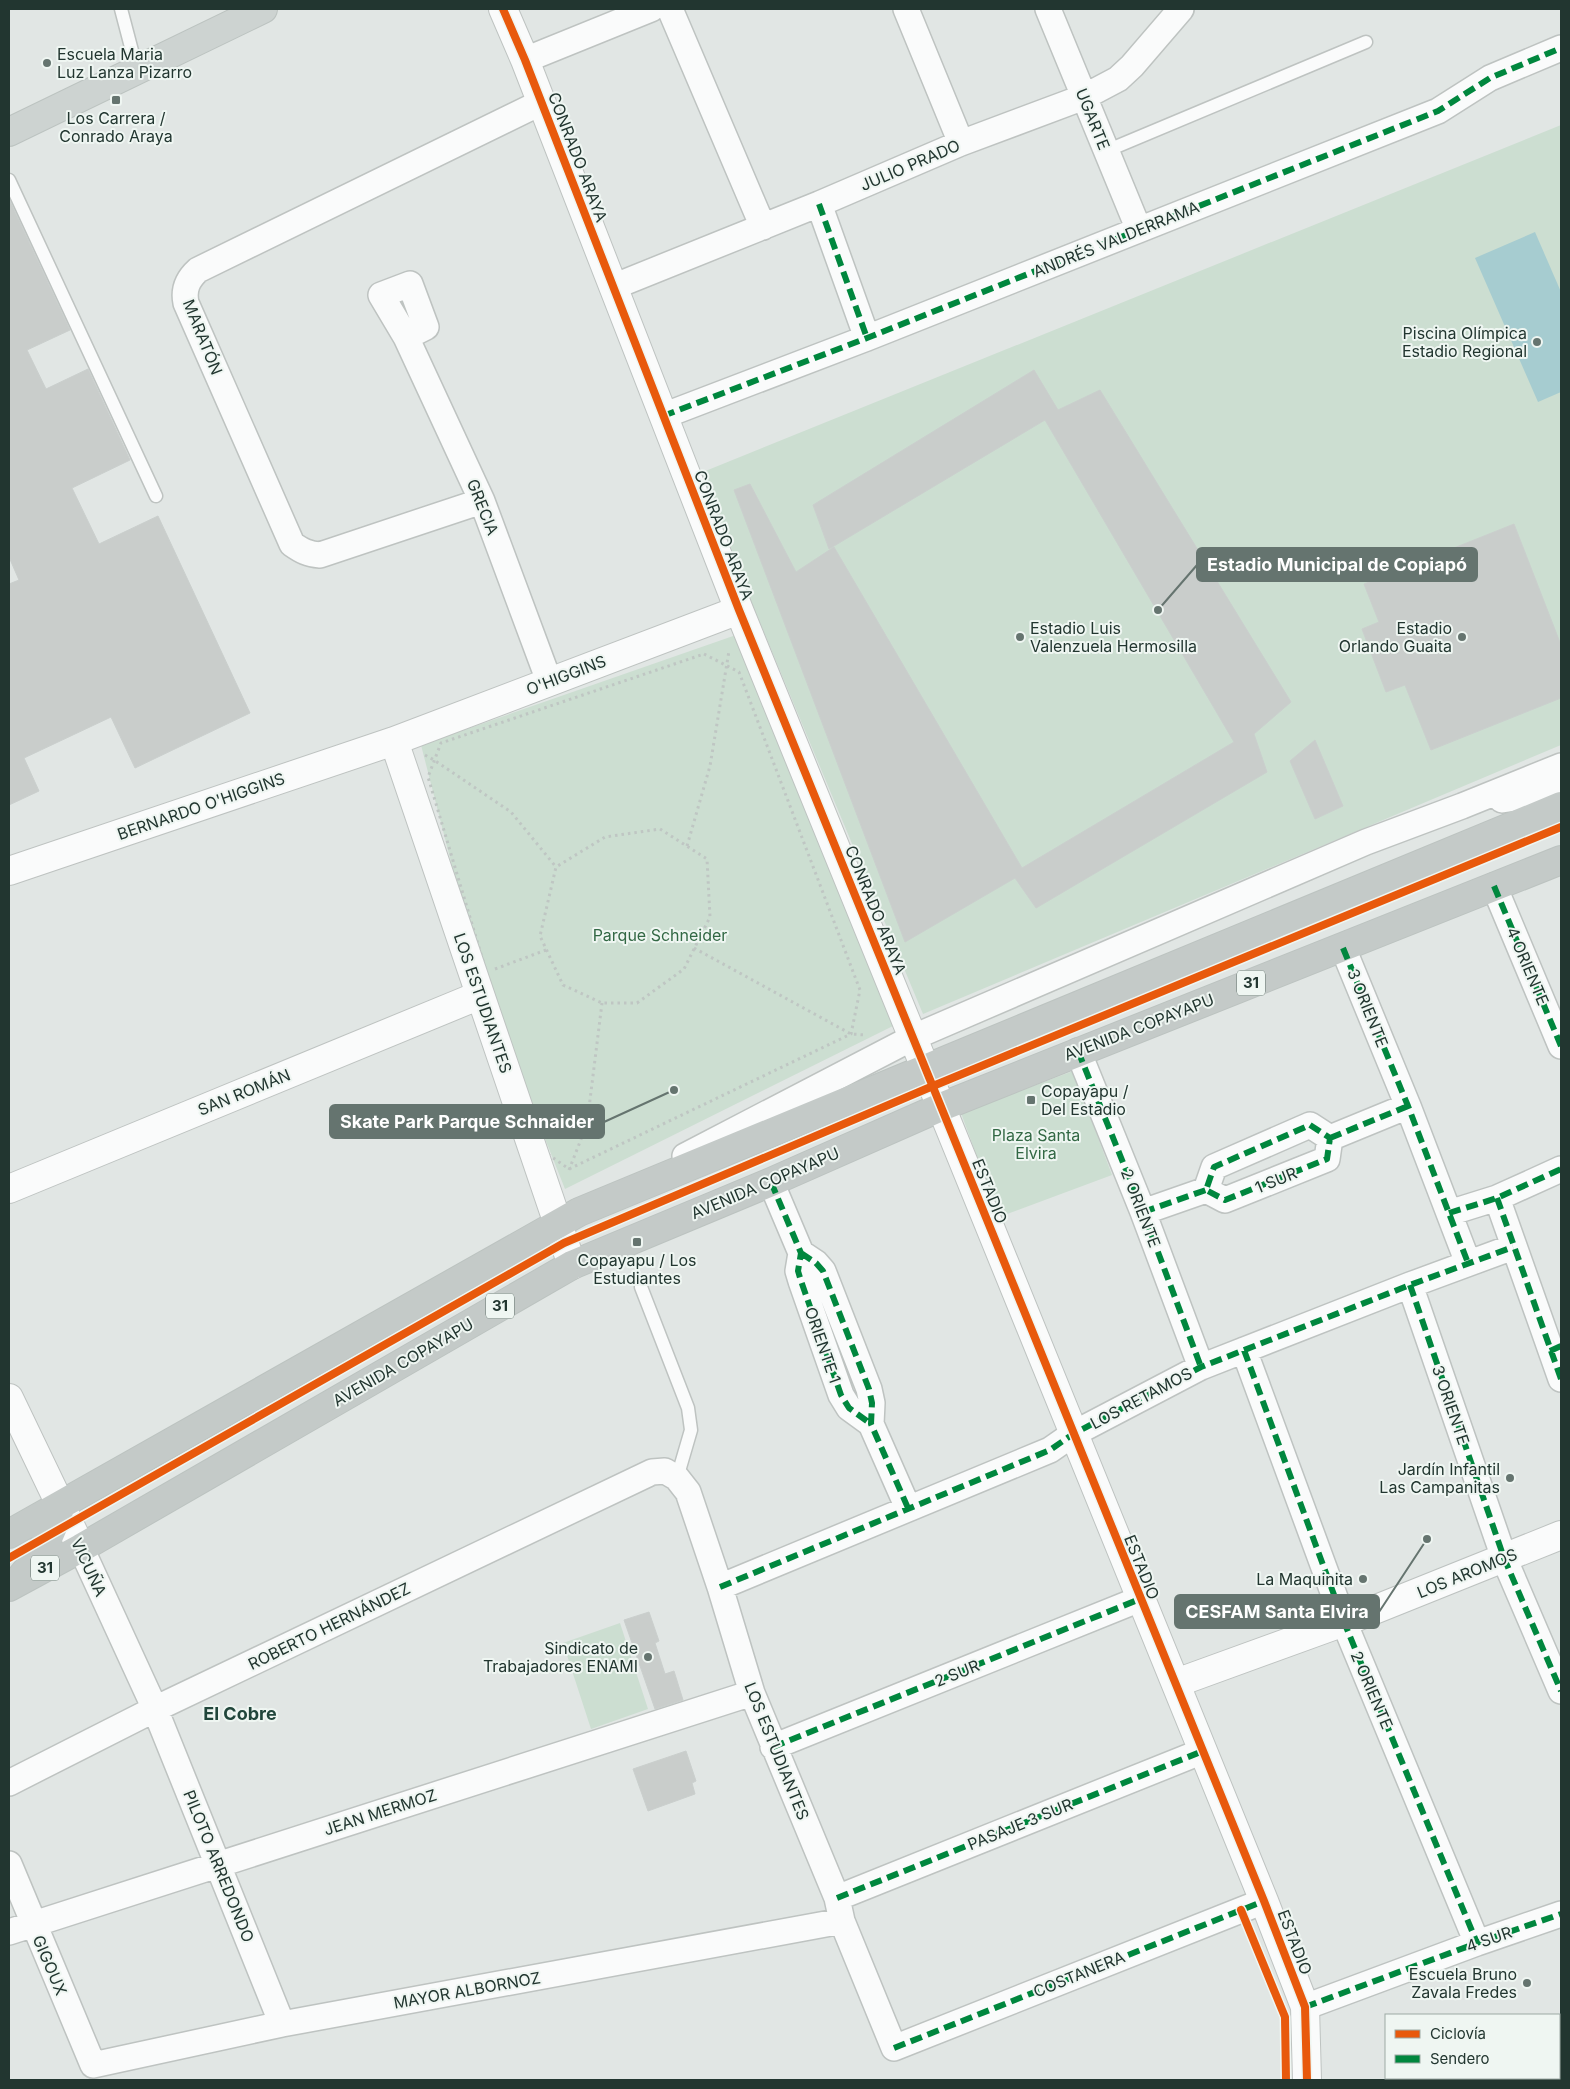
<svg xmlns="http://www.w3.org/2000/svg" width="1570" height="2089" font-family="Inter,sans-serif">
<rect width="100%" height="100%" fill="#e1e6e4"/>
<path fill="#ccded1" d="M1561,125v620l-638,269 -225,-540z
M736,635l157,391 -328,163 -85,-214 -59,-230z
M1073,1071l39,104 -113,42 -38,-104z
M620,1623l28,86 -57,20 -28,-86z"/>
<path fill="#a6ccd0" d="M1535,232l26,60v100l-23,10 -63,-144z"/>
<path fill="#c9cdcb" stroke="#cacfcd" d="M9,199l61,131 -43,20 19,39 42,-20 42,91 -58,28 27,56 59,-28 92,197 -115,55 -24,-51 -87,41 15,33 -30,14v-221l10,-4 -10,-23z
M1034,370l24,40 42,-20 191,312 -37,32 13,38 -231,136 -21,-30 -110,64 -171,-452 16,-6 46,88 38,-25 188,321 212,-126 -189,-322 -216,129 -16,-44z
M1514,524l47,121v53l-130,52 -26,-65 -19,7 -24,-63 17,-7 -15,-38z
M1315,740l28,66 -28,13 -25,-58z
M649,1612l10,29 -4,2 10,31 9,-3 9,29 -28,9 -31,-89z
M686,1751l10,30 -4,2 3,11 -47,17 -15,-42z"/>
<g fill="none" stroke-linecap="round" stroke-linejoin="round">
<defs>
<path id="service" d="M121,9l16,61
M1106,151l260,-109
M9,180l147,316
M641,1287l47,121 3,22 -14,48"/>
<path id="minor" d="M670,9l93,218
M906,9l55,134
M1048,9l91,221
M525,60l126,-51
M819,204l48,134
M613,287l206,-83 142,-61 123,-46 34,-18 14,-13 49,-57
M406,337l20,-10 -16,-43 -29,11 25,42 76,164 67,180
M663,416l204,-78 571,-227 52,-33 71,-30
M482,501l-162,54c-12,-1 -18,-4 -28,-11l-106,-241c-3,-14 2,-24 12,-33l344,-168
M1502,800l59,-9
M1494,886l67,160
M1343,948l65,158 60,157
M1078,1051l65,161 58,155
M1310,1125l20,13 -3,21 -102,41 -19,-10 8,-23z
M1330,1138l78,-32
M685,1156l229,-119 452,-195 96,-36 99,-40
M771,1182l30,71 -3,18 3,10 40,114 8,13 22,16
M1497,1198l64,181
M1143,1212l63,-22
M1449,1213l48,-15 64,-29
M801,1253l15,10 7,8 46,118 3,14 -1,21 37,84
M1410,1285l94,273 57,133
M1244,1350l100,272 133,321
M81,1548l74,161 127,315
M720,1587l330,-137 23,-16 128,-67 209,-82 103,-38
M773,1747l367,-148
M9,1783l146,-74 497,-237 13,-1 12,7 11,14 32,95 32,106 85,205 5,23 52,127 370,-147
M9,1864l84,201 189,-41 560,-103
M837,1898l366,-147
M9,1932l743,-239
M1305,2007l172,-64 84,-29"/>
<path id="tertiary" d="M503,9l22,51 214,550 525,1291 41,106 2,73
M394,741l178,524
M9,871l385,-130 345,-131
M9,1189l471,-194
M9,1398l72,150
M1176,1683l168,-61 217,-87"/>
<path id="primary" d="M9,132l254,-123"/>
<path id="trunk" d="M9,1534l570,-322 982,-406
M22,1576c19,-21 31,-44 39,-71
M9,1587l72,-39 491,-283 199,-83 170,-75 620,-247"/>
</defs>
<use href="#service" stroke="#bec3c1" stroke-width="15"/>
<use href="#minor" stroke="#bec3c1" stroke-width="28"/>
<use href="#tertiary" stroke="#bec3c1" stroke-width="30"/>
<use href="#primary" stroke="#bcc3c0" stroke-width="30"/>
<use href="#trunk" stroke="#bcc3c0" stroke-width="30"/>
<path stroke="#bfc6c3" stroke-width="3" stroke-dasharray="2.5 4" stroke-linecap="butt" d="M704,654l35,18 121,318 -9,44 -282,135 -30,-21 -111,-371 13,-34z
M425,755l9,5 77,52 45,55
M660,829l47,30 3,58 -26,52 -47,34h-35l-39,-18 -23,-49 16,-69 49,-30z
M687,846l23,-80 19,-115
M694,948l157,86 15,1
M495,969l51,-19
M569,1170l18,-46 15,-121"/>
<use href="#service" stroke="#fafbfb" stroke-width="12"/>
<use href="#minor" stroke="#fafbfb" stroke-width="25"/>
<use href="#tertiary" stroke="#fafbfb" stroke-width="28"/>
<use href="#primary" stroke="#cdd3d1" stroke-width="28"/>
<use href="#trunk" stroke="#c4cac8" stroke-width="28"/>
<path stroke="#00873e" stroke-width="6" stroke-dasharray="12 6" stroke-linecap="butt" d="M819,204l48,134
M663,416l204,-78 571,-227 52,-33 71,-30
M1494,886l67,160
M1343,948l65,158 60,157
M1078,1051l65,161 58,155
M1310,1125l20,13 -3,21 -102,41 -19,-10 8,-23z
M1330,1138l78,-32
M771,1182l30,71 -3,18 3,10 40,114 8,13 22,16
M1497,1198l64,181
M1143,1212l63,-22
M1449,1213l48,-15 64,-29
M801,1253l15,10 7,8 46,118 3,14 -1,21 37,84
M1410,1285l94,273 57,133
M1244,1350l100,272 133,321
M1550,1351l11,-5
M720,1587l330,-137 23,-16 128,-67 209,-82 103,-38
M773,1747l367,-148
M837,1898l366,-147
M1305,2007l172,-64 84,-29
M894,2048l370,-147"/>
<defs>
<path id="cycleway" d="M503,9l22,51 214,550 525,1291 41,106 2,73
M9,1558l555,-315 369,-157 628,-259
M1241,1910l44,107 1,63"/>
</defs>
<use href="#cycleway" stroke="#eff6f2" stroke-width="11"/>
<use href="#cycleway" stroke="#e8590c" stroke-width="8"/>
</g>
<g fill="#65746f" stroke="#eff6f2" stroke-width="2">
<circle cx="47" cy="63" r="5"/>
<rect x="111" y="95" width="10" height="10" rx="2.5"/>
<circle cx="1537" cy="342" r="5"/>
<circle cx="1020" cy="637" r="5"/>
<circle cx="1462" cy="637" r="5"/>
<rect x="1026" y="1095" width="10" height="10" rx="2.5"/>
<rect x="632" y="1237" width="10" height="10" rx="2.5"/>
<circle cx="1510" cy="1478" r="5"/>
<circle cx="1363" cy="1579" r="5"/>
<circle cx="648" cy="1657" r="5"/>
<circle cx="1527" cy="1983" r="5"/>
</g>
<g text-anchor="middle" stroke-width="4" stroke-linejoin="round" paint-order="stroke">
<g fill="#eff6f2" stroke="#60706a" stroke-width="1">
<rect x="1237" y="970.5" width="28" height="25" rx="4"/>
<rect x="486" y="1293.5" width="28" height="25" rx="4"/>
<rect x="31" y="1555.5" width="28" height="25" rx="4"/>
</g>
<g font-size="15" font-weight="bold" fill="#223630">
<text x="1251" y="988">31</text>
<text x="500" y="1311">31</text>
<text x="45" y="1573">31</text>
</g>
<g font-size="16" fill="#223630" stroke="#eff6f2" text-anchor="end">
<text x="57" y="60" text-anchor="start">Escuela Maria<tspan x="57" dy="18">Luz Lanza Pizarro</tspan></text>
<text x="116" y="124" text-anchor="middle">Los Carrera /<tspan x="116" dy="18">Conrado Araya</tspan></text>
<text x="1527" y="339">Piscina Olímpica<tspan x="1527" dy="18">Estadio Regional</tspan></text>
<text x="1030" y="634" text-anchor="start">Estadio Luis<tspan x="1030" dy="18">Valenzuela Hermosilla</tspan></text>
<text x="1452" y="634">Estadio<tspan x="1452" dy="18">Orlando Guaita</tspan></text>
<text x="1041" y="1097" text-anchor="start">Copayapu /<tspan x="1041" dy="18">Del Estadio</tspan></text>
<text x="637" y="1266" text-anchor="middle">Copayapu / Los<tspan x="637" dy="18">Estudiantes</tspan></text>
<text x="1500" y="1475">Jardín Infantil<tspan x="1500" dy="18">Las Campanitas</tspan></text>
<text x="1353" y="1585">La Maquinita</text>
<text x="638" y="1654">Sindicato de<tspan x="638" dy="18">Trabajadores ENAMI</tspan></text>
<text x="1517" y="1980">Escuela Bruno<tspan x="1517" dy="18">Zavala Fredes</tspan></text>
</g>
<g font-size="16" fill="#223630" stroke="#eff6f2">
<text transform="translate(1093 119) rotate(68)" y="6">UGARTE</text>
<text transform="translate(578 157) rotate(69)" y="6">CONRADO ARAYA</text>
<text transform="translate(910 165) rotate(-23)" y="6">JULIO PRADO</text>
<text transform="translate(1116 239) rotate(-22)" y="6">ANDRÉS VALDERRAMA</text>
<text transform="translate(203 337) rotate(68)" y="6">MARATÓN</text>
<text transform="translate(483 507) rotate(68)" y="6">GRECIA</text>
<text transform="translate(724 535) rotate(69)" y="6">CONRADO ARAYA</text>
<text transform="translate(566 675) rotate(-21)" y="6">O'HIGGINS</text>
<text transform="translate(201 806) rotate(-19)" y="6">BERNARDO O'HIGGINS</text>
<text transform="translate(876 910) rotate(68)" y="6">CONRADO ARAYA</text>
<text transform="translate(1528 966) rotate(67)" y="6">4 ORIENTE</text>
<text transform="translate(483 1003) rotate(71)" y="6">LOS ESTUDIANTES</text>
<text transform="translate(1368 1008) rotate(68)" y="6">3 ORIENTE</text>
<text transform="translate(1139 1027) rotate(-21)" y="6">AVENIDA COPAYAPU</text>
<text transform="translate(244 1092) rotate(-22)" y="6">SAN ROMÁN</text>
<text transform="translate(1276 1180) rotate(-22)" y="6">1 SUR</text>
<text transform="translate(765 1183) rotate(-23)" y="6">AVENIDA COPAYAPU</text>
<text transform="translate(990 1191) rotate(68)" y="6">ESTADIO</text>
<text transform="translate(1141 1208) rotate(69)" y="6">2 ORIENTE</text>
<text transform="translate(823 1345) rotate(71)" y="6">ORIENTE 1</text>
<text transform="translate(403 1362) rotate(-30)" y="6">AVENIDA COPAYAPU</text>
<text transform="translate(1141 1398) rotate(-28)" y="6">LOS RETAMOS</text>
<text transform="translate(1451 1405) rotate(71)" y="6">3 ORIENTE</text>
<text transform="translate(89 1567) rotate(65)" y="6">VICUÑA</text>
<text transform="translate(1142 1567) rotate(68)" y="6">ESTADIO</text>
<text transform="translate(1467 1573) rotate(-22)" y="6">LOS AROMOS</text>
<text transform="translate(329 1626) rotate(-26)" y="6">ROBERTO HERNÁNDEZ</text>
<text transform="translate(957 1673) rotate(-22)" y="6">2 SUR</text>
<text transform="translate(1372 1690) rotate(67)" y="6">2 ORIENTE</text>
<text transform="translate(777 1751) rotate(68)" y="6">LOS ESTUDIANTES</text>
<text transform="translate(380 1812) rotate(-18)" y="6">JEAN MERMOZ</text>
<text transform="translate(1020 1824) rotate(-22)" y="6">PASAJE 3 SUR</text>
<text transform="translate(219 1866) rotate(68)" y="6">PILOTO ARREDONDO</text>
<text transform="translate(1489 1939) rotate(-19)" y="6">4 SUR</text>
<text transform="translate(1295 1942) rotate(69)" y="6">ESTADIO</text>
<text transform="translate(50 1965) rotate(67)" y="6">GIGOUX</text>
<text transform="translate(1079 1974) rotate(-22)" y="6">COSTANERA</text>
<text transform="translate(467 1990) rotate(-10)" y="6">MAYOR ALBORNOZ</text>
</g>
<g font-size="16" fill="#326844" stroke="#eff6f2">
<text x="660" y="941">Parque Schneider</text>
<text x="1036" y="1141">Plaza Santa<tspan x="1036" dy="18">Elvira</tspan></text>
</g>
<g font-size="18" font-weight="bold" fill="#21463b" stroke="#eff6f2">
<text x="240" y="1720">El Cobre</text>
</g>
</g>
<path fill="none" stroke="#65746f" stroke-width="2" d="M1158 610L1197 565M674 1090L604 1122M1427 1539L1379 1612"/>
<g fill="#65746f" stroke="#eff6f2" stroke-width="2">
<circle cx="1158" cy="610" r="5"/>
<circle cx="674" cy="1090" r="5"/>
<circle cx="1427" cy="1539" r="5"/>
</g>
<g fill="#65746f" stroke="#65746f" stroke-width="2">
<rect x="1197" y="548" width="280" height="33" rx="5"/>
<rect x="330" y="1105" width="274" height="33" rx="5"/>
<rect x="1175" y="1595" width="204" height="33" rx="5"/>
</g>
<g font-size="18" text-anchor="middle" font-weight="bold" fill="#fff">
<text x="1337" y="571">Estadio Municipal de Copiapó</text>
<text x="467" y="1128">Skate Park Parque Schnaider</text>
<text x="1277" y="1618">CESFAM Santa Elvira</text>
</g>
<rect width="1570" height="2089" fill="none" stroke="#223630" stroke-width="20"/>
<rect x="1385" y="2014" width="175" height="65" fill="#eff6f2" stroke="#9da9a4"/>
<rect x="1395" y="2030" width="25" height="8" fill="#e8590c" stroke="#9da9a4"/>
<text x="1430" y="2039" font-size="15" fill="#223630">Ciclovía</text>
<rect x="1395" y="2055" width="25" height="8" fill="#00873e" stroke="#9da9a4"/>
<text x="1430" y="2064" font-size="15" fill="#223630">Sendero</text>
</svg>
